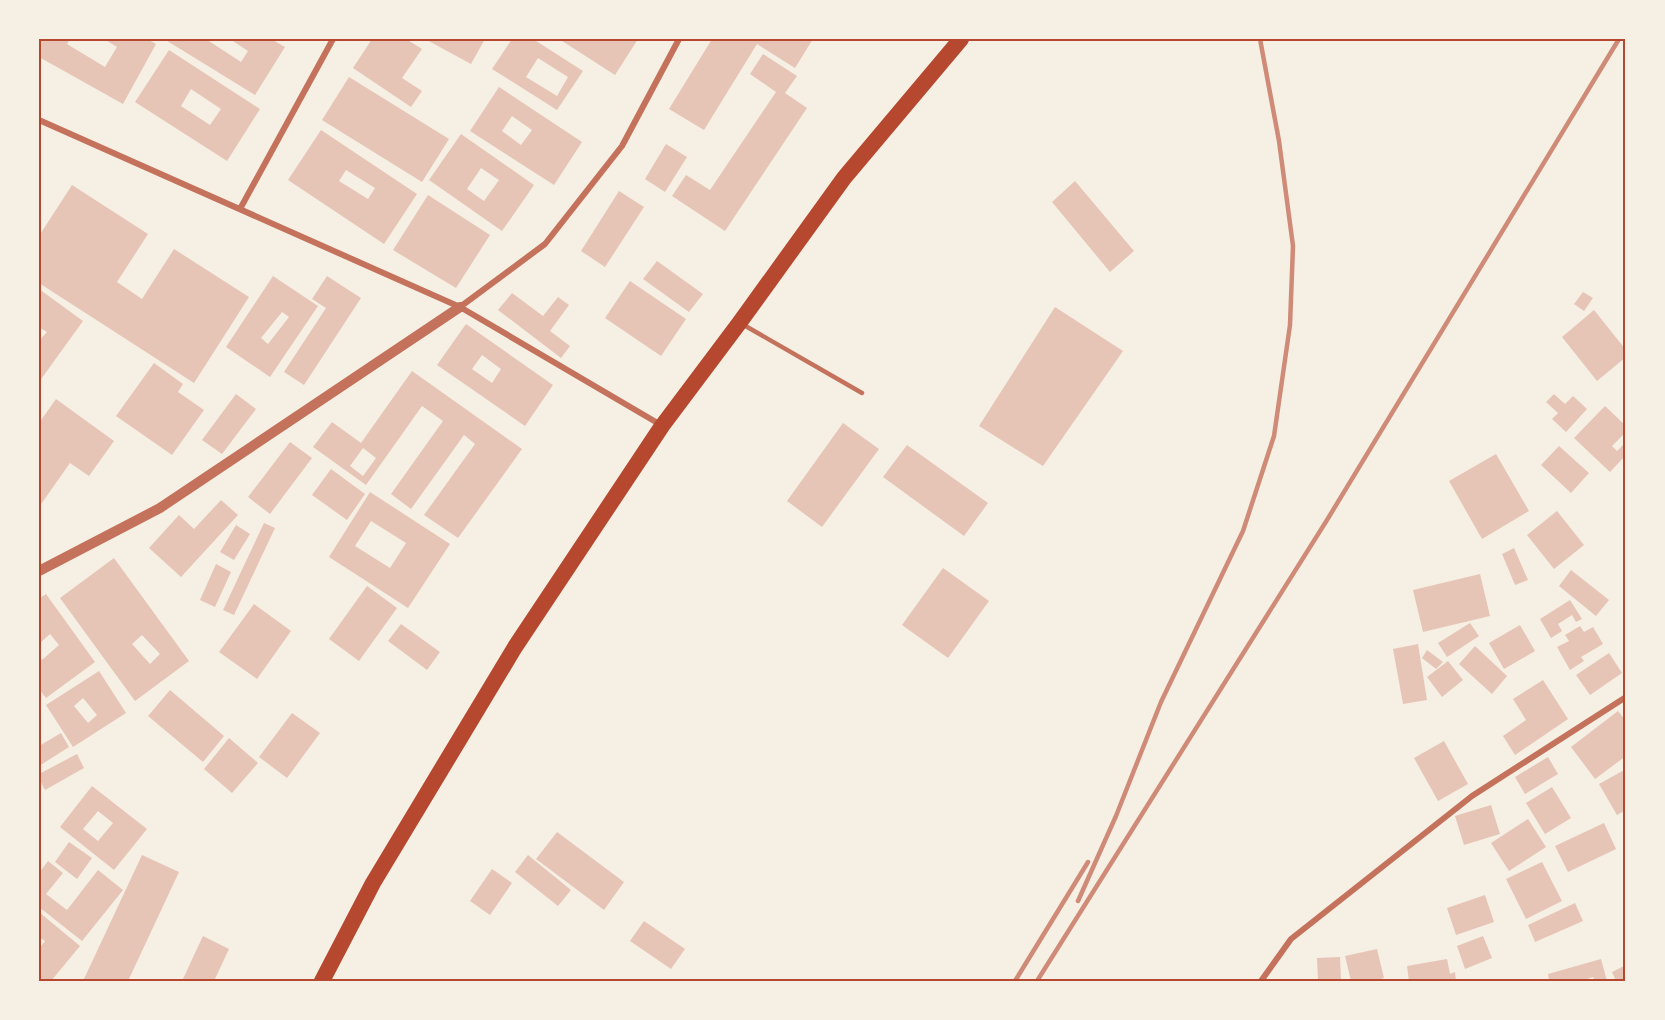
<svg xmlns="http://www.w3.org/2000/svg" width="1665" height="1020" font-family="'Titillium Web',sans-serif">
<rect width="100%" height="100%" fill="#f6efe4"/>
<path fill="#e6c5b7" fill-rule="evenodd" d="M39,39h31l-3,5 38,23 12,-20 -13,-8h43l9,5 -33,60 -84,-47z
M164,39h46l-1,2 32,21 7,-11 -18,-12h41l14,8 -30,48z
M372,39h34l16,10 -20,29 20,13 -11,16 -58,-39z
M425,39h60l-14,25z
M512,39h21l50,32 -26,39 -65,-41zM538,58l30,19 -11,19 -31,-19z
M559,39h79l-23,36z
M712,39h101l-18,29 -38,-24 -53,86 -35,-21z
M169,50l91,59 -33,52 -92,-59zM191,89l30,20 -11,16 -29,-19z
M763,54l34,22 -12,17 22,15 -82,123 -53,-35 14,-21 24,15 66,-98 -26,-18z
M349,77l100,62 -27,43 -100,-62z
M499,87l83,55 -28,43 -84,-54zM512,116l20,14 -11,15 -19,-14z
M321,130l96,64 -33,50 -96,-64zM346,170l29,18 -7,11 -29,-18z
M461,134l73,51 -32,46 -73,-51zM481,168l18,12 -15,21 -17,-12z
M666,144l21,13 -22,35 -20,-13z
M1075,181l59,70 -24,21 -58,-70z
M72,185l76,49 -31,48 25,17 32,-50 75,48 -55,86 -155,-100v-47z
M619,191l25,16 -39,60 -24,-16z
M428,195l62,40 -34,53 -63,-38z
M657,261l46,33 -14,18 -46,-33z
M273,276l45,30 -48,71 -44,-30zM282,312l7,5 -21,27 -7,-6z
M327,276l34,22 -57,87 -20,-13 42,-64 -14,-9z
M630,281l56,38 -25,37 -56,-38z
M39,289l44,32 -44,61v-41l8,-9 -8,-5z
M1583,292l10,6 -9,13 -10,-7z
M512,293l31,23 15,-19 11,8 -19,26 20,15 -9,12 -63,-48z
M1055,307l68,44 -80,115 -64,-40z
M1594,310l32,40v7l-29,24 -35,-44z
M466,324l87,61 -28,41 -88,-61zM482,355l19,14 -9,14 -20,-14z
M154,363l29,21 -5,8 26,18 -32,45 -56,-39z
M412,371l110,78 -64,89 -34,-23 51,-71 -11,-9 -53,74 -20,-15 52,-73 -21,-15 -56,79 -53,-38 19,-25 29,21zM363,448l13,10 -13,18 -13,-10z
M236,394l20,15 -34,45 -20,-14z
M1554,394l11,10 8,-8 14,13 -21,23 -14,-13 6,-6 -12,-11z
M56,399l58,42 -25,35 -19,-13 -31,44v-84z
M1605,406l21,20v6l-14,14 5,5 9,-9v13l-16,17 -36,-34z
M843,423l36,26 -57,78 -35,-26z
M290,442l22,16 -42,56 -22,-17z
M907,445l81,58 -24,33 -81,-59z
M1559,446l30,27 -18,20 -30,-28z
M1496,454l33,57 -47,28 -33,-58z
M331,469l34,25 -18,26 -35,-25z
M370,492l80,52 -42,64 -79,-51zM371,521l35,22 -16,25 -35,-22z
M221,500l17,15 -57,62 -32,-29 30,-33 15,14z
M1557,511l27,34 -30,24 -27,-34z
M264,523l11,5 -41,87 -11,-5z
M236,525l14,9 -16,26 -14,-8z
M1514,548l14,32 -13,5 -13,-31z
M114,558l75,103 -54,40 -75,-103zM142,635l18,19 -10,10 -18,-20z
M216,564l15,8 -16,35 -15,-7z
M943,568l46,33 -41,57 -46,-33z
M1571,570l38,30 -13,16 -37,-30z
M1480,574l10,42 -67,16 -10,-42z
M367,586l30,22 -38,53 -30,-22z
M46,594l49,68 -49,36 -7,-9v-33l3,4 17,-15 -9,-11 -11,10v-45z
M1570,600l12,19 -6,3 -4,-7 -14,9 4,7 -11,7 -11,-19z
M254,604l37,27 -34,48 -38,-27z
M1470,623l9,13 -32,21 -9,-14z
M401,624l39,28 -13,18 -39,-29z
M1520,625l15,26 -31,18 -15,-26z
M1580,626l4,6 9,-5 10,17 -22,13 3,4 -14,9 -13,-23 12,-6 -4,-6z
M1418,644l9,56 -24,4 -10,-55z
M1475,646l32,30 -15,18 -33,-30z
M1427,650l16,12 -7,7 -14,-11z
M1609,653l13,20 -32,22 -14,-20z
M1448,661l15,19 -21,17 -15,-20z
M99,671l27,42 -53,34 -27,-42zM83,698l14,17 -9,8 -14,-17z
M1543,680l25,39 -53,36 -12,-19 23,-16 -13,-21z
M170,690l54,46 -21,26 -55,-46z
M1618,711l8,10v35l-31,23 -24,-32z
M292,713l28,20 -33,45 -28,-21z
M61,733l8,14 -30,19v-20z
M229,738l29,25 -26,30 -28,-24z
M1444,741l24,43 -30,17 -24,-43z
M77,754l7,14 -39,22 -6,-11v-5z
M1548,757l10,17 -33,20 -10,-17z
M1626,769v41l-9,5 -18,-31z
M92,786l55,43 -33,41 -54,-43zM98,811l15,12 -15,18 -15,-12z
M1552,787l19,31 -26,16 -19,-31z
M1491,805l9,29 -36,11 -9,-29z
M1528,819l18,28 -37,24 -18,-28z
M1604,823l12,26 -48,23 -13,-26z
M557,832l67,50 -20,28 -68,-51z
M69,842l23,16 -15,21 -22,-17z
M142,855l37,17 -51,109h-45z
M528,855l43,35 -13,16 -43,-34z
M48,861l15,12 -17,21 21,16 31,-40 25,20 -41,51 -43,-34v-34z
M1542,862l20,39 -36,18 -20,-40z
M492,869l20,14 -22,32 -20,-14z
M1485,895l9,27 -38,13 -9,-27z
M1575,903l8,18 -48,21 -7,-17z
M39,912l41,34 -29,35h-7l-5,-4v-28l6,-8 -6,-4z
M644,921l41,28 -14,20 -41,-28z
M203,936l26,13 -15,32h-32z
M1483,936l9,22 -27,11 -8,-23z
M1377,949l7,29 -11,3h-22l-6,-25z
M1340,957l1,24h-23l-1,-23z
M1447,959l3,15 5,-2 1,9h-47l-2,-15z
M1601,959l6,22h-12l-2,-4 -12,4h-32l-1,-7z
M1624,966l2,15h-10l-4,-9z"/>
<g fill="none" stroke-linecap="round" stroke-linejoin="round">
<path stroke="#c5725c" stroke-width="4.5" d="M742,324l120,69"/>
<path stroke="#c5725c" stroke-width="6" d="M39,120l421,187 201,118
M240,209l93,-170
M460,307l85,-63 77,-98 57,-107
M1261,981l30,-42 181,-143 154,-99"/>
<path stroke="#c5725c" stroke-width="10" d="M39,571l121,-63 300,-201"/>
<path stroke="#b5482f" stroke-width="16" d="M322,981l51,-98 142,-236 147,-221 78,-104 104,-144 117,-139"/>
<path stroke="#cf8b77" stroke-width="4.5" d="M1078,901l38,-85 45,-114 82,-171 31,-95 16,-111 3,-79 -14,-105 -19,-102
M1015,981l73,-119
M1037,981l290,-461 292,-481"/>
</g>
<rect width="1665" height="1020" fill="none" stroke="#f6efe4" stroke-width="81"/>
<rect x="40" y="40" width="1584" height="940" fill="none" stroke="#b5482f" stroke-width="2"/>
</svg>
